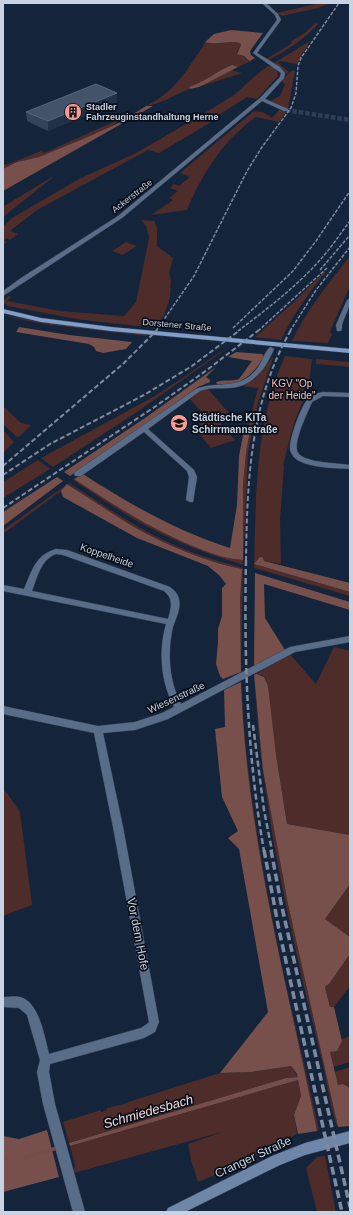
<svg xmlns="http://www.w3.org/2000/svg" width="353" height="1215" font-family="Arial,sans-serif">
<rect width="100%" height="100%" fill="#14243b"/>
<path fill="#4d2c29" d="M320,3h11l-13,5 -36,8 -5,-3z
M315,23l3,1c-14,16 -31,26 -49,36l-5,-2h4l24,-15 -2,-1 16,-10z
M310,41l-13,23 -17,-3 -2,2 11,9 -2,2 -5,-5 -8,-6z
M205,42c11,4 23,-2 35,1l1,2 -4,7 14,9 -13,6 -6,-2c-16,6 -27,17 -43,22l1,2c-14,5 -29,15 -44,17 23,-12 33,-24 47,-45 4,-6 10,-13 12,-19z
M270,65l7,5 1,6 -21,23 -10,-2 -36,23 2,1 -54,32 -11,-3 -111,60 -27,21 8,3 -8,6 -3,-2 -3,2 3,2 -4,3v-18l9,-9 67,-39 59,-27 65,-38 31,-19 28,-25z
M231,70l11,3 -43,14z
M291,71h4l-7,38 -18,-8 10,-5 5,-12 -4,-3z
M282,109l5,2 -8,11 -23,-5c-32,22 -54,57 -69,93l-36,5 22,-15 -4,-2 9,-7 -8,-3 4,-4 5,2 11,-9 -10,-4 74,-62 9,1 9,6 7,-8z
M131,114l-21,13 -47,21 -24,9 -22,5 -14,7v-5l3,1 35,-14 3,2z
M52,177h1l-50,40 1,-11z
M141,220l13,1 3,6v19l16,12 -4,15 2,7 -1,17 -6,19 -9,12 -79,-9 -68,-13 -4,-3v-3l5,-4 2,1 -4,4 53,10 64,5 12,-14 13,-64 -3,-12z
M126,242l11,4 -15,9 -10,-4z
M350,256v30l-19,43 -1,4 2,1 -4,9 -36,-2c15,-32 37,-58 58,-85z
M325,271l1,1c-17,21 -34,44 -45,68l-26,-3 42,-38z
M3,315l49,9 95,11 -1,1 -95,-11 -33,-6z
M220,352h2l-85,60 -84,55 -12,-9 112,-61 28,-18z
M285,356l27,3 -4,30 -14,34 -11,42 1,1 -4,53 1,45 -17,-3 -1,-3 -9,6 96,28v4l-96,-28c2,-74 1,-145 31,-212z
M272,358h1l-15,45 -10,50 -5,112c-28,-9 -55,-18 -81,-31 -31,-15 -60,-35 -89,-54l1,-1c38,25 74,48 116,66 17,7 34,14 53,15v-75l3,-32 4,-22 -6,-1 5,-1 -1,-2 10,-39 -11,-1 -4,-2 13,-7z
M316,359l34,3v5l-34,-3z
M207,388l22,25 -20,7 -19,-21 11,-9z
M3,406l18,17 10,2 -11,11 -3,1 -14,-13z
M216,418l19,22 -24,8 -18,-22z
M3,430l11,12 -11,11z
M38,460l12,9 -47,29v-16z
M69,483c33,21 65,44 101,60 23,11 48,18 73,25l-2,103 -1,-71 2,-31c-36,-7 -81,-26 -113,-45 -21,-13 -41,-27 -61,-40l-7,7 -58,43v-4z
M334,647l16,4v184l-63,-11 -11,-69 -10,-75 -4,-5h-8l36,-21 26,30z
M241,682c7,152 45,301 78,448l-2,1 -48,-226 -16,-86 -11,-96z
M255,687l8,83 25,134 50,223c-5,-6 -13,-54 -16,-66 -30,-123 -60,-248 -67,-374z
M3,790l4,3 13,19 12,93 -29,11z
M350,884v53l-25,-18z
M350,954v32l-16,21h-4l-5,-20 4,-3z
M350,1036v26l-17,5 -3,-15 7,-1 5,-10v-2z
M291,1066l7,11 -12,1 -217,65 -6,-21 38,-12v2l6,-2v-2l21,-5v-1l92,-29 31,-1z
M350,1067v21l-7,-4 -5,1 -4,-13z
M298,1080l3,16 -7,19 3,19 -59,32 -40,16 -7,-22 -3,-16 34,-12 -148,41 1,-8 -5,-19z
M325,1156l11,56h-19l-11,-44 11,-11z"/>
<path fill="#77504c" d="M231,30l32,3 -13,18 1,4 4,3 -5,3 -6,-5 -7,-2 4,-9 -1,-2c-12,-3 -24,3 -35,-1l9,-8z
M232,65l6,2 -39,20 -9,2 -1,-2c16,-5 27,-16 43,-22z
M146,106h7l-150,85v-22l14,-7 22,-5 44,-18 38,-17z
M19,327l50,8 63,7 -6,7 -23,4 -7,-2 -2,-4 -5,-3 -73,-12z
M236,352l26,2 2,2c-10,19 -25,31 -47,28l-1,-2c7,-3 16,0 23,-3l13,-18 -24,-4z
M216,367l-10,10 4,3v2l-12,5 -58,42 -70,47 -6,-4 81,-54z
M244,430l6,1 -4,22 -3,32v75c-19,-1 -36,-8 -53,-15 -42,-18 -78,-41 -116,-66l9,-5c46,30 94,57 147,74l7,-43 2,-49z
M57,477l6,4 -60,45v-14z
M67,484c21,13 41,27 62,40 32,19 77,38 113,45l-2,31 1,72 -18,7 -3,-3 -4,-12 2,-22v-13l4,-13v-28l4,-4 -6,-8 -12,-10 -71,-28 -74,-41 -2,-6z
M260,557l3,1 1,3 86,22v9l-96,-28z
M255,573l95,29v8l-86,-26 1,34 20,32 -31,16z
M256,674l8,3 4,9 8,69 11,69 63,11v49l-25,35 25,18v17l-21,30 -4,3 5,20h4l8,34 -5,10 -7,1 8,33 5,-1 7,4v38l-12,1 -50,-223 -25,-134 -9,-95z
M241,682c5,153 46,300 76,449l-19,3 -4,-19 7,-19 -4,-22 -6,-8 -40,6 -31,1 48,-61 -29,-163 -11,-11 10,-7 -16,-34 -7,-68 10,-2 -1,-37z
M47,1130l12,47 -56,15v-56l16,3z"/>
<path fill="#754d4a" d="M298,1077v3l-228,66 -1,-3 217,-65z"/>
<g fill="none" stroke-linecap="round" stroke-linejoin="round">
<path stroke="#754d4a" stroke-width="3.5" d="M3,1159l20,-1 34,-10"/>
<path stroke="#2f3e54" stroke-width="4.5" stroke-dasharray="4.5 2" stroke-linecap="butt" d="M286,110l64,10"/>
<defs>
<path id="street" d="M262,3h4l12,11 3,6 -24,33 23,14 5,6 -1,5 -19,21 23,10v2h-4l-22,-10 -140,117 -119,78v-5l18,-13 97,-62 142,-118 20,-21 1,-4 -28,-20 24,-33 -2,-5z
M350,298c0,12 -5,16 -8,27 0,2 0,4 -1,6h-4l-1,-6 11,-25z
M271,347l3,2c-8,20 -22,38 -45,39 -10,1 -19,-1 -29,3l-52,38 46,41 3,7 -4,25h-3l-4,-2 3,-23 -2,-6 -43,-39 -63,44h-6l-1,-2 1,-2 121,-83c16,-7 35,-1 51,-11 6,-4 11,-10 14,-16 3,-5 5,-13 10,-15z
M323,392l27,1v4l-27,-1 -11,6c-4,10 -20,41 -14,51 7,10 40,10 52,12v4c-15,-1 -46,-1 -56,-12 -2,-3 -4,-5 -4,-8 -1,-10 11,-42 17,-49 4,-5 10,-7 16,-8z
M56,549l11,1 103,37c4,3 8,7 9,12 2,10 -3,19 -6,28 -6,25 -4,54 8,77l109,-57 60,-11v6l-55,10 -127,67 -33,11 -32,3 20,94 36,195 -4,10 -11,6 -94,26 -1,8 6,32 30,108h-12l-30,-108 -6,-32 3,-12 -13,-45 -8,-7 -16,-1v-10c7,0 16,-2 22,2 15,9 20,39 24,55l92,-26 6,-4 2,-2 -36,-195 -19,-94 -91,-19v-8l95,20 37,-4 27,-9 12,-6c-13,-25 -16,-55 -8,-83l-163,-33v-6l21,4c8,-18 11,-34 32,-40zM56,554l7,1 101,36c10,8 7,17 4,28l-136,-28c5,-13 9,-32 24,-37z"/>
<path id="secondary" d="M350,1131v12l-45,12 -25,10 -95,47h-19l2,-4 104,-52 33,-13z"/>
<path id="primary" d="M3,309l38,9 70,9 239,22v4l-239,-22 -70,-9 -38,-9z"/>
</defs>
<use href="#street" stroke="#354054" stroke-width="1"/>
<use href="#secondary" stroke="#354054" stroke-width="1"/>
<use href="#primary" stroke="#354054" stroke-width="1"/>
<use href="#street" fill="#5a6d88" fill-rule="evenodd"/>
<use href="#secondary" fill="#6e86a8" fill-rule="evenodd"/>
<use href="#primary" fill="#819ec8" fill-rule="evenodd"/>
<path stroke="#7e8b9e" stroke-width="1.5" stroke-dasharray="3.5 1.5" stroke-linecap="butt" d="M320,270l30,-35
M233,328l60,-57 23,-30 34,-50
M156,331l38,-55 53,-105 15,-24 29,-39 5,-15 2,-27 3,-8 38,-55
M238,331c29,-22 58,-44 82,-71 11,-12 20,-26 30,-39
M258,331l69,-63
M290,331l26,-41 34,-43"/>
<path stroke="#7e8b9e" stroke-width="2" stroke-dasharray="5 2.5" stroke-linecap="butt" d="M3,466l121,-103 33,-33
M3,475l47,-31 94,-49 48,-29 48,-36
M3,508l153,-102 51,-36 52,-40
M246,561c1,-79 4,-160 45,-231"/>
<path stroke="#7e8b9e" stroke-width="2.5" stroke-dasharray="6 3" stroke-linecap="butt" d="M246,560c-2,98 1,195 18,291
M253,725l11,85 8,41"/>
<path stroke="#7e8b9e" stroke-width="3.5" stroke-dasharray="8 4" stroke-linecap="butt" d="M264,850l15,80 63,282
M271,850l10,53 69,304"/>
</g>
<path fill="#33445c" d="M117,93v9l-69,29 -21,-10 -1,-9z"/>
<path fill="#203149" d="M117,93v9l-69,29v-10z"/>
<path fill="#43536a" stroke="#58677d" d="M96,84l21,9 -69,28 -22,-9z"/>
<defs>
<symbol id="building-disc" viewBox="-11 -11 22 22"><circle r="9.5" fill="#f59c94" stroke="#070e18"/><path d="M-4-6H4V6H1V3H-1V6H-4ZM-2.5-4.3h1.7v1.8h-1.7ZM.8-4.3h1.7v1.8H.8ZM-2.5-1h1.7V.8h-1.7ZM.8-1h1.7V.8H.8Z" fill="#111"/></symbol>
<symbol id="school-disc" viewBox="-11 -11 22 22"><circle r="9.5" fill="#f59c94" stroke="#070e18"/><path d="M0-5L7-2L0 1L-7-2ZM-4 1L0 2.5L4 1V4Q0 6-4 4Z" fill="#111"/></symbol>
</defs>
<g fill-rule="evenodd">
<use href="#building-disc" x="63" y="102" width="20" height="20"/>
<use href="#school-disc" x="169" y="413" width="20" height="20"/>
</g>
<g text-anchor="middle" stroke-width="3.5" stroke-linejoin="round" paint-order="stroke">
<g font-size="9" font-weight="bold" fill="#c7d2e2" stroke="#070e18" text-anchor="start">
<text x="86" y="110">Stadler<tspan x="86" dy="10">Fahrzeuginstandhaltung Herne</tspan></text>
</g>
<g font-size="9" fill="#c7d2e2" stroke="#070e18">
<text transform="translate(132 196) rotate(-38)" y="3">Ackerstraße</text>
<text transform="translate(177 325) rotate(5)" y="3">Dorstener Straße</text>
</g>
<g font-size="10" fill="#fac0bb" stroke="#070e18">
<text x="292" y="387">KGV "Op<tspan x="292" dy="12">der Heide"</tspan></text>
</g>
<g font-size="10" font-weight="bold" fill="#c7d2e2" stroke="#070e18" text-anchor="start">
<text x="192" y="421">Städtische KiTa<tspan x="192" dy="12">Schirrmannstraße</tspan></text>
</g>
<g font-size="10" fill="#c7d2e2" stroke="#070e18">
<text transform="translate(107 555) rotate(19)" y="4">Koppelheide</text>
<text transform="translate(176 697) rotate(-25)" y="4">Wiesenstraße</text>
</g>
<g font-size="12" fill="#c7d2e2" stroke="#070e18">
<text transform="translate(138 934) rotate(79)" y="4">Vor dem Hofe</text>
<text transform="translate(253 1157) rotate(-25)" y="4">Cranger Straße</text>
</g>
<g font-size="13" font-style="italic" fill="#f7d9d5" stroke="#070e18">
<text transform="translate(148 1111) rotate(-16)" y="5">Schmiedesbach</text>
</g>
</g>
<rect width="353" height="1215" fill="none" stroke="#c7d2e2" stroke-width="8"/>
</svg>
